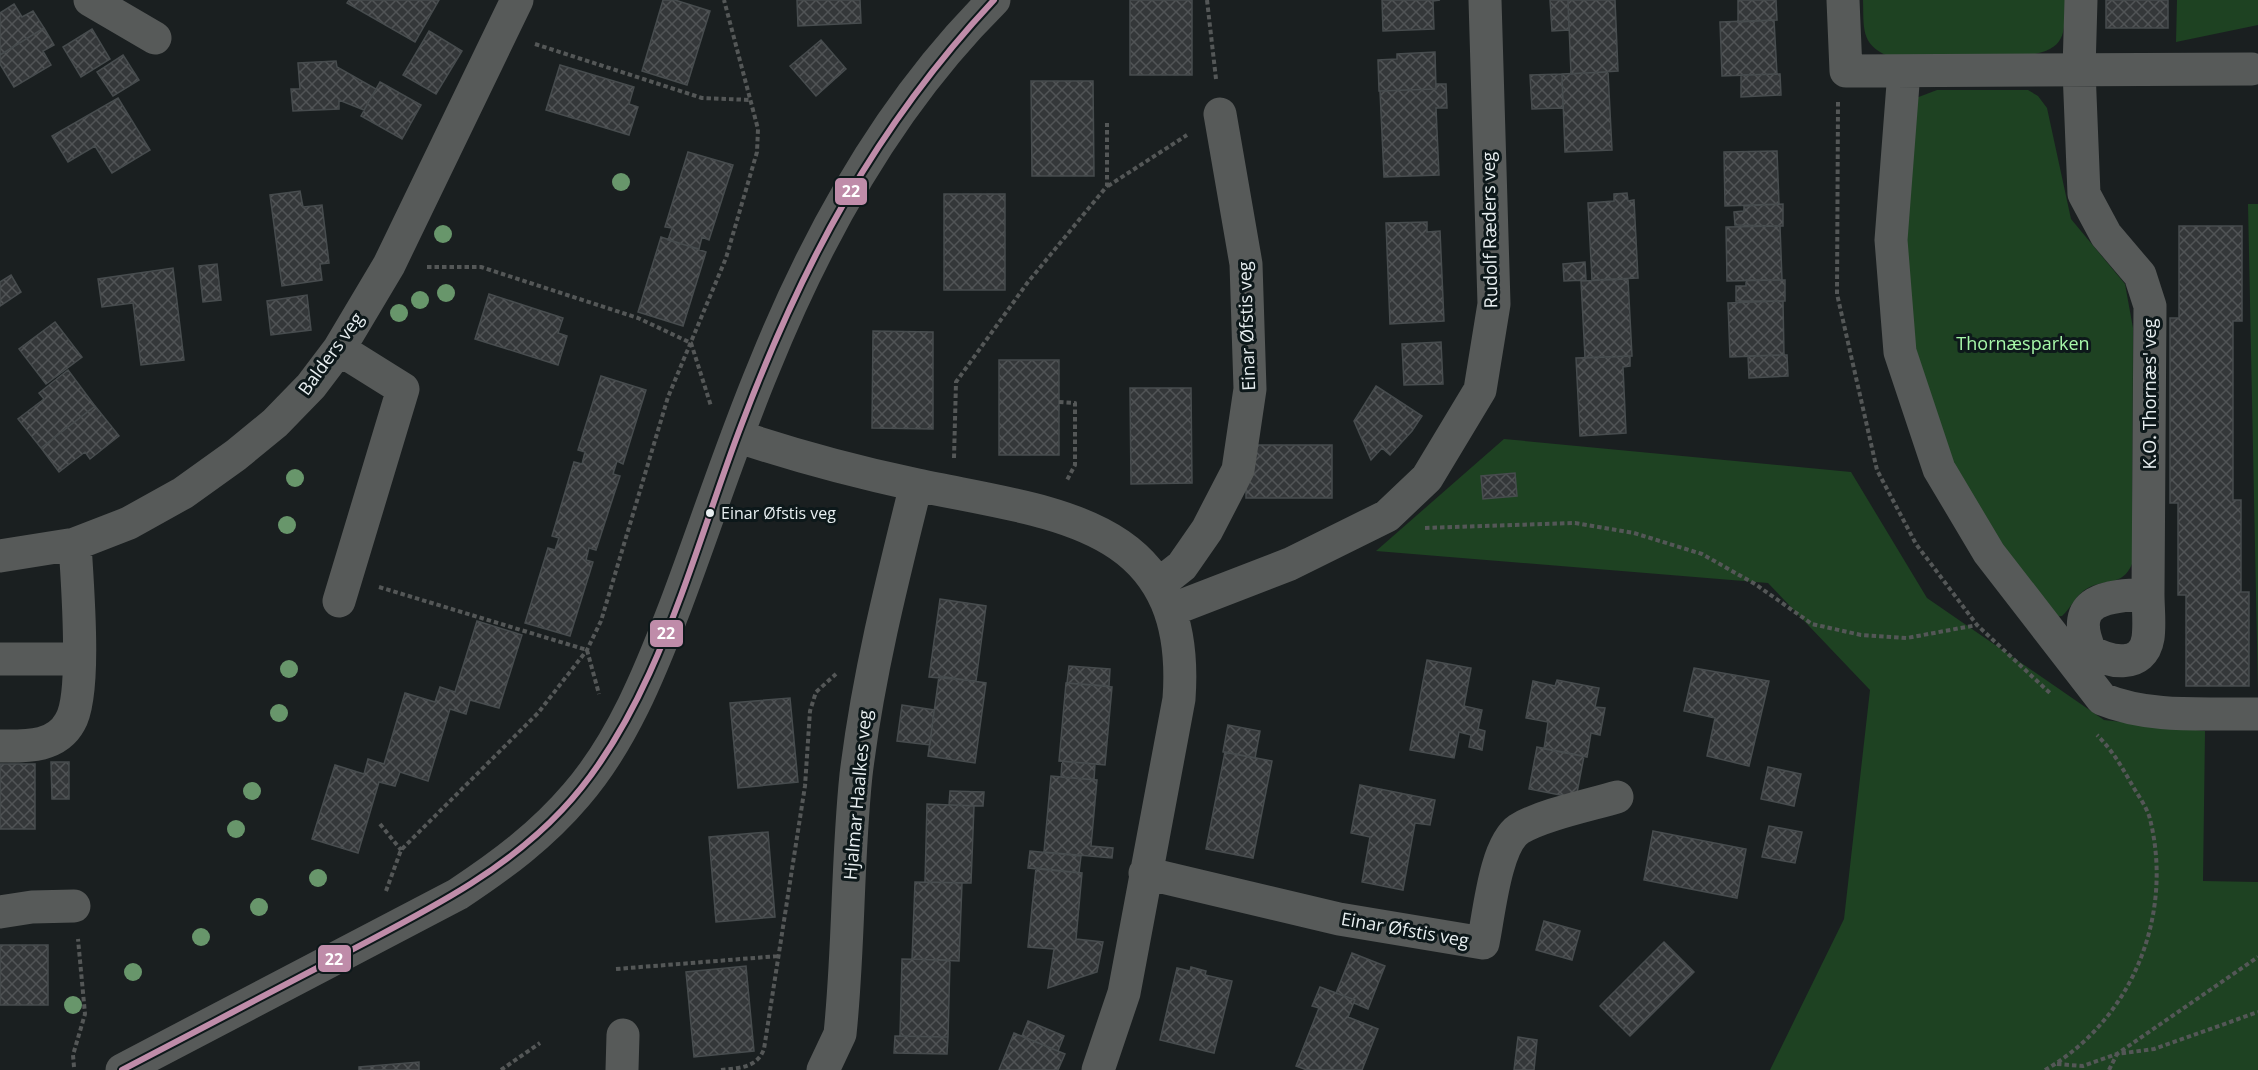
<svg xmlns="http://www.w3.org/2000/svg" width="2258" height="1070" font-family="'Open Sans',sans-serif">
<defs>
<pattern id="building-cross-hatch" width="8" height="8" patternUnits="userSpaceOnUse" patternTransform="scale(1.5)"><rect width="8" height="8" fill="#343739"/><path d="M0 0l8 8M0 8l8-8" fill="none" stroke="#515456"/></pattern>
</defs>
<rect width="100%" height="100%" fill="#1a1f20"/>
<path fill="#1e4222" d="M1863,0h202c-1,30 3,47 -30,54l-147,2c-28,-12 -24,-29 -25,-56z
M2177,0h81v25l-82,17z
M1937,90h91l10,6 9,12 24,111 54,65 8,44 -1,236c-10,23 -25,14 -44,24 -12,6 -16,19 -26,28l-9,1 -8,-7 -101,-157 -28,-78 -14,-107 14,-170z
M2248,204h10v488z
M1504,439l347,33 76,126 177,122 101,11 -2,150 55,1v188h-488l74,-151 26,-229 -102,-107 -392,-32z"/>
<path fill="url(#building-cross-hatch)" stroke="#474c4e" stroke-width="1.5" d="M349,0h90l-24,42 -68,-39z
M663,0h12l35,11 -23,74 -45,-14z
M797,0h63l1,23 -63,3z
M1130,0h62v75h-62z
M1382,0h58l-7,1 1,28 -51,2z
M1550,0h18l1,30 -17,1z
M1568,0h47l3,71 -47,3z
M1738,0h38l1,20 -39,2z
M2106,0h62v28h-62z
M14,4l8,13 11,-6 11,17 -44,27v-42z
M1774,20l3,54 -55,2 -2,-54z
M44,28l10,17 -11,6 8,14 -37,22 -14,-23v-9z
M92,29l18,30 -29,18 -18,-30z
M429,31l33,20 -26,43 -33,-19z
M821,40l25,29 -30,27 -26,-30z
M1435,52l1,37 -57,2 -1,-31 19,-1v-5z
M123,55l16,25 -26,16 -16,-24z
M336,61l1,6 39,22 -12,21 -25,-10v9l-46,2 -2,-22h9l-2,-26z
M560,65l74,22 -5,17 9,3 -9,28 -83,-25z
M1608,72l4,78 -47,2 -3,-78z
M1562,74l1,34 -31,1 -2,-34z
M1780,74l1,21 -40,2v-22z
M1031,81h62l1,95h-62z
M380,82l41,23 -19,34 -41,-23z
M1436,84h10l1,24h-11l3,67 -55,2 -4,-86 56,-2z
M118,98l32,52 -38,23 -17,-27 -27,16 -16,-26z
M1777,151l2,53 -54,2 -1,-54z
M688,152l45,13 -24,75 -7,-3 -3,12 -31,-9 4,-12 -7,-1z
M300,191l3,16 19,-2 7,58 -9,1 2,16 -40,6 -12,-91z
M1627,193l1,8 6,-1 4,78 -46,2 -4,-77 26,-2v-7z
M944,194h61v96h-61z
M1783,204v22l-48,-1 -1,-13 10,-1v-5z
M1427,222v10l13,-1 4,90 -54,3 -4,-101z
M1780,226l2,54 -55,1 -1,-54z
M2179,226h63v95h-9v179h8v92h8v94h-63v-91h-8v-92h-8v-185h9z
M661,237l45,15 -23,74 -45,-14z
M1585,262l1,18 -22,1 -1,-17z
M217,264l4,36 -18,2 -4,-36z
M173,268l11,92 -43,5 -8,-62 -31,4 -4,-28z
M11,275l10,17 -21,14v-24z
M1628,279l4,77 -47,2 -4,-77z
M1746,280h39v21h-49v-15h10z
M489,294l74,24 -5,15 9,3 -9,29 -83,-26z
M307,295l4,35 -40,5 -4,-34z
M1783,301l1,54 -54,2 -2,-54z
M55,322l27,35 -36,27 -27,-35z
M873,331l60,1v97l-61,-1z
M1441,342l2,42 -39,1 -2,-41z
M1784,355h3l1,21 -39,2 -1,-22z
M1630,356v10l-7,1 3,66 -46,3 -4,-78z
M999,360h60v95h-60z
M68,370l27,36 -54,42 -23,-29 26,-20 -5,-6z
M601,376l45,14 -23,74 -6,-3 -4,13 7,2 -24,74 -7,-2 -3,12 7,2 -23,74 -45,-13 23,-75 7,2 4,-12 -7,-2 22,-74 8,2 3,-12 -7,-2z
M1376,386l46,30 -10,15 -22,24 -8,-7 -11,12 -17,-39z
M1130,388h61l1,95 -61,1z
M95,406l24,30 -29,23 -5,-7 -26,20 -18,-24z
M1246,445h86v53h-86z
M1515,473l2,23 -34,3 -2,-23z
M940,599l46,7 -10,75 -47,-4z
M477,621l45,14 -23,73 -29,-8 -4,14 -16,-5 -22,72 -28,-9 -5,14 -16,-4 -21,71 -46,-14 23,-74 29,9 4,-15 16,5 21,-71 30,9 5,-15 15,5z
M1427,660l44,8 -7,38 18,4 -4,19 7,2 -3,19 -13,-3 2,-12 -12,-3 -5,26 -44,-8z
M1069,666l41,3 -1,17 -42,-3z
M1694,668l75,13 -20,85 -42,-10 8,-38 -31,-7z
M939,676l47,7 -11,80 -47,-7z
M1557,680l42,8 -4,19 10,1 -5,27 -9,-2 -4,24 -43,-8 4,-27 -22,-4 7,-37 22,5z
M1066,683l46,4 -7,78 -46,-4z
M790,698l8,84 -60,6 -8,-85z
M902,705l32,5 -4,35 -33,-4z
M1228,725l32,6 -5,27 -32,-6z
M1537,747l47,9 -8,42 -47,-9z
M1225,752l47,9 -19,97 -47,-9z
M1062,761l33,3 -1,16 -33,-3z
M51,762h18v37h-17z
M0,764h35v65h-35z
M1768,767l33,7 -7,32 -33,-7z
M1051,776l46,4 -6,66 22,2 -1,10 -68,-6z
M1360,785l75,15 -5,25 -15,-2 -12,67 -41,-8 8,-45 -19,-4z
M950,791l34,1 -1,14 -34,-1z
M927,804l47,2 -3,77 -46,-1z
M1769,826l33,6 -7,31 -33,-6z
M1653,831l93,18 -9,49 -93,-18z
M768,832l7,85 -59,5 -7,-85z
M1030,851l51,5 -2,17 -51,-5z
M1036,868l46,5 -6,66 27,3 -6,30 -49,16 6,-39 -26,-2z
M915,882l47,1 -3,78 -47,-2z
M1544,921l36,10 -8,29 -36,-10z
M1664,942l30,30 -64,64 -30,-30z
M0,945h48v60h-48z
M1352,953l33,13 -17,43 -14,-6 1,-3 -19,-7z
M902,959l48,1 -2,77 -48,-1z
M746,966l8,85 -60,6 -8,-85z
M1191,967l15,4 -1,4 27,6 -18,72 -54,-13 17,-72 13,3z
M1320,987l35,13 -7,17 30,12 -16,41h-55l-11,-4 23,-58 -7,-2z
M1028,1021l36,15 -6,15 -36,-15z
M1014,1033l51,21 -7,16h-59z
M895,1036l53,1 -1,17 -53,-1z
M1518,1037l19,3 -3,30h-20z
M419,1062v8h-60v-3z"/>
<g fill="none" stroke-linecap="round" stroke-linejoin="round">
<path stroke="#545757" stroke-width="4" stroke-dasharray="4.5 3" stroke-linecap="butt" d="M1207,0l9,79
M535,44l167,54 48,2
M1838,102l-1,192 40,176 39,74 61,81 74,69
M1108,186l79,-51
M427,267h54l157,51 53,25 20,63
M1059,402l16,1v62l-9,17
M954,458l2,-76 72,-100 79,-96v-63
M1425,528l150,-5 59,10 68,21 53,30 57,40 49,11 46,3 70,-13
M379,587l208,63 12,44
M380,824l21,26
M386,891l15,-41 137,-137 49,-63 14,-29 67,-224 58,-139 31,-106 1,-23 -34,-129
M616,969l163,-13
M2057,1064l26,2 34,-12 141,-97
M74,1067l-1,-12 12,-41 -7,-75
M501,1070l39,-27
M721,1070c18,-2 36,-2 43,-21l41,-263 5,-75 6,-19 20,-18
M2045,1070c87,-50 129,-154 105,-251 -3,-12 -13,-25 -19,-36 -11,-19 -19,-33 -34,-48
M2109,1070l8,-16 37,-5 104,-37"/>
<path stroke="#575a59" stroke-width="33" d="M90,0l65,38
M1843,0l3,71 406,-2
M2081,0l-2,70 5,124 22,41 34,40 10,31 -2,288c0,14 2,30 0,44 -5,31 -38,25 -58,13 -23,-53 18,-55 58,-57
M1904,71l-13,169 9,112 39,117 50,84 113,146c49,20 103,14 156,15
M737,436c59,20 120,36 180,49 136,29 275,34 262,214l-55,294 -26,77
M0,556l75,-12 54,-21 54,-30 53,-38 39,-32 36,-37 28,-37 50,-84 128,-265
M1158,585l24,-19 25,-36 31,-60 12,-81 -4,-125 -26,-150
M339,601l64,-212 -64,-40
M1171,610l119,-46 97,-48 40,-38 53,-88 14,-86 -9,-304
M0,659h79
M0,746c25,0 56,2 70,-24 17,-28 7,-141 5,-178
M1145,873l194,46 144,24c6,-28 12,-98 36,-114 23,-14 71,-24 98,-32
M0,912l32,-5 42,-1
M122,1070l336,-176c44,-29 84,-59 118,-99 46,-53 74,-123 99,-188 30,-79 56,-161 89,-240 54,-134 126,-264 230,-367
M622,1070l1,-35
M823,1070l17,-36c9,-86 7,-173 16,-259 12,-99 36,-194 60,-290"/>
<defs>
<path id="bus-1" d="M122,1070c73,-38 145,-76 218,-114 79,-42 160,-80 222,-146 94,-99 131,-259 179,-384 61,-162 134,-299 253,-426"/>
</defs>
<use href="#bus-1" stroke="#0d181a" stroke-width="10"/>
<use href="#bus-1" stroke="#bf8ca9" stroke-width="6"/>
</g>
<g fill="#68966b">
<circle cx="621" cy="182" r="9"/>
<circle cx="443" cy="234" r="9"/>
<circle cx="446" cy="293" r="9"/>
<circle cx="420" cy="300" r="9"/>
<circle cx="399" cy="313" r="9"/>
<circle cx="295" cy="478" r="9"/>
<circle cx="287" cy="525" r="9"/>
<circle cx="289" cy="669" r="9"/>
<circle cx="279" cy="713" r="9"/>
<circle cx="252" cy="791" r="9"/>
<circle cx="236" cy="829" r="9"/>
<circle cx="318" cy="878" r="9"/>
<circle cx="259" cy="907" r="9"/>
<circle cx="201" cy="937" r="9"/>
<circle cx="133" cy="972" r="9"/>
<circle cx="73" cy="1005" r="9"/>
</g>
<circle fill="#e8eff1" stroke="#0d181a" stroke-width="2" cx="710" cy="513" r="5"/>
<g text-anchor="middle" stroke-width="6" stroke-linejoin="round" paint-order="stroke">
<g font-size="16" fill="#e8eff1" stroke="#0d181a" text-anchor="start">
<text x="721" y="519">Einar Øfstis veg</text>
</g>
<g font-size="18" fill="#e8eff1" stroke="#0d181a">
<text transform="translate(1490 230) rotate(-91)" y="6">Rudolf Ræders veg</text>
<text transform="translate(1247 326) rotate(-92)" y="6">Einar Øfstis veg</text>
<text transform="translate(331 354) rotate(-54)" y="6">Balders veg</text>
<text transform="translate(2150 394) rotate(-90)" y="6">K.O. Thornæs' veg</text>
<text transform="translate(858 795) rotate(-85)" y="6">Hjalmar Haalkes veg</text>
<text transform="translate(1405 930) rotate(10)" y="6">Einar Øfstis veg</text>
</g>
<g font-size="18" fill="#a7f8a9" stroke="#0d181a">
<text x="2023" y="350">Thornæsparken</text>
</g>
</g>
<g stroke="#0d181a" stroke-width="2">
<rect x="834" y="177" width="34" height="29" rx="6" fill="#bf8ca9"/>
<rect x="649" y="619" width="35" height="29" rx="6" fill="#bf8ca9"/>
<rect x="317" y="944" width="35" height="29" rx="6" fill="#bf8ca9"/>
</g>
<g font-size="16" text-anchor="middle" font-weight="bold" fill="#fff">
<text x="851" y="197">22</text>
<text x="666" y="639">22</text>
<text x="334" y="965">22</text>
</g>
</svg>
